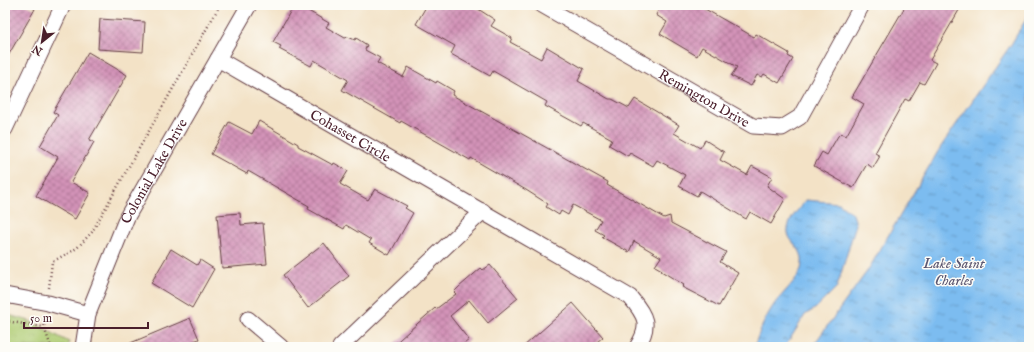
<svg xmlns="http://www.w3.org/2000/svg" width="1034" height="352" font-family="'IM FELL English',serif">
<defs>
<pattern id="park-crowns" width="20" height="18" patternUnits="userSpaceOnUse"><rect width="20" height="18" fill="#afcc72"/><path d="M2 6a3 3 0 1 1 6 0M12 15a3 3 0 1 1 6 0" fill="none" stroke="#98af63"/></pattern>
<pattern id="water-ripples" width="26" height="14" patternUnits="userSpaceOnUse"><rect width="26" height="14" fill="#7bbcf0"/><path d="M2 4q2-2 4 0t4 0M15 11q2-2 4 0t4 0" fill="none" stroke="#6798c3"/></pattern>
<pattern id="building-cross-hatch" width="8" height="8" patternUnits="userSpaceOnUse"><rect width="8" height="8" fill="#d393b8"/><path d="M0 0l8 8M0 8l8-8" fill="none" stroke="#ad7796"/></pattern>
</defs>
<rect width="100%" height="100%" fill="#fdfcf7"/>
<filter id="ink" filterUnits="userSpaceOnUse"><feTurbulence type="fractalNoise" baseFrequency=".025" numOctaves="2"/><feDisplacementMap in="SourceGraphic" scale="8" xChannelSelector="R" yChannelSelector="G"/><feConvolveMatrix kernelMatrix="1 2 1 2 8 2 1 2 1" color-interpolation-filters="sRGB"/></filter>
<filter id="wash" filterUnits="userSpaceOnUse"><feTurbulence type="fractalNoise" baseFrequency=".012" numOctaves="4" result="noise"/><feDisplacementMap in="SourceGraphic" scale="16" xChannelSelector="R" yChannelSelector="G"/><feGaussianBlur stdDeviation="0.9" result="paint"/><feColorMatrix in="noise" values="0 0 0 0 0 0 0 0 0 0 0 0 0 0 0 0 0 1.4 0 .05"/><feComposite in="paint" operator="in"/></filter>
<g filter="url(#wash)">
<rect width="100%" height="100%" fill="#f3e2c6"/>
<path fill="url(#park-crowns)" stroke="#7c764e" d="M5,314l25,7 39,21 -1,5h-63z"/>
<path fill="url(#water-ripples)" stroke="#626e8e" d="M1029,14v333h-217l56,-77 72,-122 72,-105z
M806,200l33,3 14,11 3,10 -19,63 -21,21 -11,7 -20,32h-29l-1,-3c5,-14 11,-28 20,-41 7,-9 23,-24 26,-34 7,-26 -21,-25 -11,-47 3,-8 11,-15 16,-22z"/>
<g id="blocks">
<path fill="url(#building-cross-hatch)" d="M5,5h22l8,4 -30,52z
M294,5h4l31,18 -3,4 19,11 3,-1 7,3 1,-2 11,7 -2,5 15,8 -3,5 26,14 5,-10 28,16 1,-2 17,10 -2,4 156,87 -1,3 57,33 6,-2 1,7 55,29 -6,10 18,11 -19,33 -37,-19 2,-2 -23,-14 1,-1 -7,-4 6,-9 -27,-16 -5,11 -27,-15 2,-2 -9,-5 6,-10 -28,-15 -5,10 -7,-4 -2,4 -13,-8 2,-3 -22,-14 -55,-32 -1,2 -69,-39 -1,2 -58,-33 6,-10 -34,-20 -3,6 -32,-17 2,-3 -8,-4z
M427,5h45l23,15 -4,6 21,12 -2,4 31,17 6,-12 37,22 -6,12 31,18h3l17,9 6,-9 44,26 -5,8 26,15 5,-8 19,12 -4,8 27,15 5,-9 20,11 -5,9 18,13 -14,25 -21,-12 -4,7 -46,-28 -3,5 -18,-10 6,-11 -28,-15 -4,6 -23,-13 -2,3 -19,-11 3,-6 -29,-16 -2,3 -36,-20 2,-4 -54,-31 -3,5 -39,-22 4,-8 -39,-22z
M661,5h37l56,32 2,-3 33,19 -1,3 5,3 -14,24 -15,-9 -2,3 -5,-2 -6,11 -20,-10 6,-9 -35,-20 -5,9 -37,-22 7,-12 -11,-7z
M906,5h56l-32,55 6,3 -12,21 -4,-2 -11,19 -4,-2 -30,54 5,3 -7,12 -6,-4 -14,24 -39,-22 8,-14 5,3 11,-19 3,-3 5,3 18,-32 -12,-7z
M100,19l45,3 -2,30 -45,-3z
M88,52l39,23 -38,65 5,2 -23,40 19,11 -15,26 -39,-23 22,-39 -18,-11 18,-31 -5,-3z
M259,121l39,23v2l35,19 1,-2 14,8 -8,13 28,16 7,-11 32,17 -2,2 8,5 -24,42 -20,-12 2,-3 -25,-15 -2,4 -36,-20 1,-3 -61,-35 -1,3 -36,-20 18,-32 23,12z
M240,213l1,12 22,-2 4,41 -45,4 -5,-53z
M324,243l25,33 -41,32 -25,-33z
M171,249l26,16 3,-5 14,9 -22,39 -41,-25z
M490,265l28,33 -30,25 -19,-23 -19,16 19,24 -9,7h-69l44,-39 1,1 20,-15 -2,-2 5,-5 22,-19 2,2z
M573,303l30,34 -12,10h-68z
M190,318l9,21 -5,2 2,6h-75z"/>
</g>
</g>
<g filter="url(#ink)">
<use href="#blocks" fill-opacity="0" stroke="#633c42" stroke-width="1"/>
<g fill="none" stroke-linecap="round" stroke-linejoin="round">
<defs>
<g id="minor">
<path id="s1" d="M542,5l211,121 29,2 18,-11 62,-112"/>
<path id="s2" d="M218,59l412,238c16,19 21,28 7,50"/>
<path d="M5,129l58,-124"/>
<path d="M5,295l43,8 40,11"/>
<path d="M248,319l33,28"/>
<path id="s3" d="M83,347l5,-33 39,-97 122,-212"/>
<path d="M340,347l143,-136"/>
</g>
</defs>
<use href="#minor" stroke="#633c42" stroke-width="17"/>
<path stroke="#633c42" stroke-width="2.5" stroke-dasharray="1 3" stroke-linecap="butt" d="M49,288l3,-26 25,-14 15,-16 128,-227
M45,317l-1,10 7,20
M5,321l39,6"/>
<use href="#minor" stroke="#fff" stroke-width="15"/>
</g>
</g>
<g text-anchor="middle" stroke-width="3" stroke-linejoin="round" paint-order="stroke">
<g font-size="14" fill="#4a1f2b" stroke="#fdfcf7">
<text dy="5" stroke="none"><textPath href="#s1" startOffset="187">Remington Drive</textPath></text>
<text dy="5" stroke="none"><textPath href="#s2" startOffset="153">Cohasset Circle</textPath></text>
<text dy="5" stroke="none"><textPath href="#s3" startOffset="191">Colonial Lake Drive</textPath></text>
</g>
<g font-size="15" font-style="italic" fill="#5b5670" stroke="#fdfcf7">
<text x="954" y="268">Lake Saint<tspan x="954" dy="17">Charles</tspan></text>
</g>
</g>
<rect width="1034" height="352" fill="none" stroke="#fdfcf7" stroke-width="20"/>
<g transform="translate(42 42) rotate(210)" stroke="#fdfcf7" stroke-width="3" paint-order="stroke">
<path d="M0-3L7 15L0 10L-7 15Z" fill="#4a1f2b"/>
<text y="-6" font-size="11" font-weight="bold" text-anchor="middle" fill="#4a1f2b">N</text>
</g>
<path d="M24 322v6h124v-6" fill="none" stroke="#4a1f2b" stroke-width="2"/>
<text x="30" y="322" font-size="12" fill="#4a1f2b" stroke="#fdfcf7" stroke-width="3" paint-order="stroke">50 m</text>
</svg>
